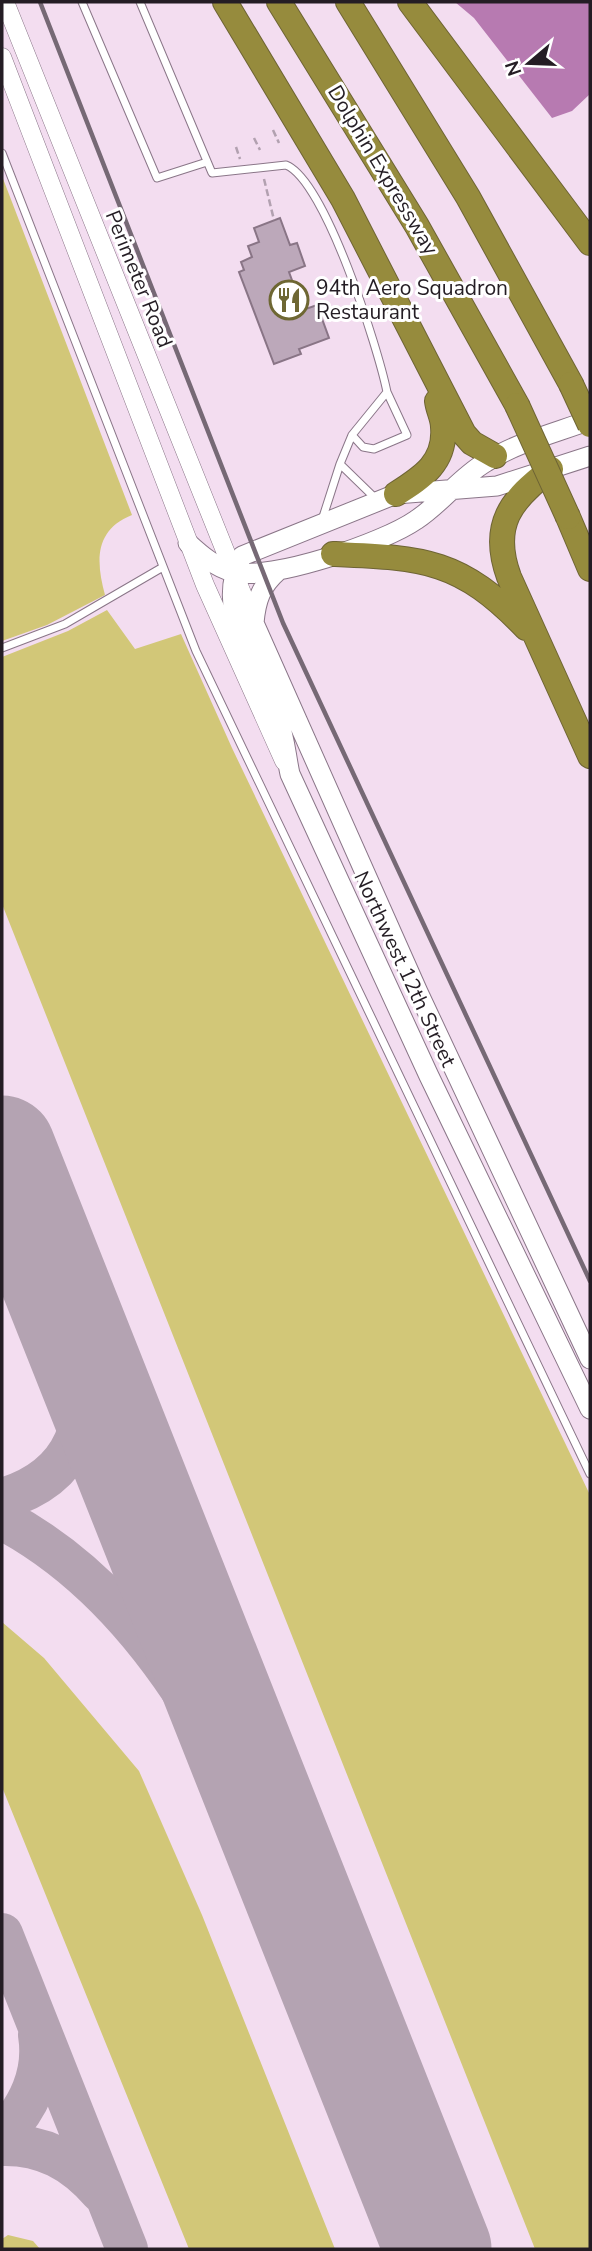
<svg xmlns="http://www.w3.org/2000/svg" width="592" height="2251" font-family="'Nunito Sans',sans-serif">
<rect width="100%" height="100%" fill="#f3ddf0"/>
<path fill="#d2c778" d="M2,176l130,339c-38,15 -36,47 -27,80l-58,30 -45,16z
M107,610l28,39 46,-15 51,114 358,747v754h-55l-533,-1345v-247l66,-26z
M2,1622l42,36 95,113 63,144 133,334h-146l-187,-462z
M8,2235l25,6 7,8h-38v-10z"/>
<path fill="#b77ab1" d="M455,2h135v92l-18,17 -20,7 -78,-100z"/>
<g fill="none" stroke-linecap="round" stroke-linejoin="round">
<path stroke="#b4a3b2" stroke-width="42" d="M2,1499c76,-22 91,-81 79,-151
M2,1519c192,101 268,343 355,529
M2,1934l125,315
M2,2135c27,-27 43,-62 37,-100
M2,2145c41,-1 72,16 99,47
M431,2231l6,18"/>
<path stroke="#b4a3b2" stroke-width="107" d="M2,1149l436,1100"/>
</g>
<path fill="#bca8ba" stroke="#897586" stroke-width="2" d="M280,218l10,27 7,-2 8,23 -16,6 14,38 14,-5 12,33 -30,11 2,5 -27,10 -35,-92 5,-2 -3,-8 11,-5 -4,-11 11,-4 -5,-14z"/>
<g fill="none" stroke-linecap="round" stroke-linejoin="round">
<defs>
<path id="service" d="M82,2l75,176 50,-16
M140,2l72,171 74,-8c39,15 92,183 101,227l-35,43 -12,29
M2,153l194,498 394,823
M352,435l11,12 11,2 33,-14 -20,-43
M322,520l18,-56 37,36
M2,648l63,-24 98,-57"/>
<path id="tertiary" d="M5,2l249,621
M2,57l203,528 79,176"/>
<path id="secondary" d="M590,456l-93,30 -101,8 -154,62c-30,56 17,112 36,164 7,16 8,36 12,54l139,302 161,333
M188,543c13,12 27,24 45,29 38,9 150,-29 183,-52 26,-17 43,-42 70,-58 32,-20 69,-29 104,-42
M278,571c-17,15 -22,29 -24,52l164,369 172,367"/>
<path id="motorway" d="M225,2l118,197 121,235 8,9 23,13
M279,2l138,224 100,179
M348,2l120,195 103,187
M410,2l180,241
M551,469c-40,30 -61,56 -42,108l81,179
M396,494c27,-17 50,-32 47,-67 0,-9 -5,-17 -6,-26
M568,517l22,52
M333,554c91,4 127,5 193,74"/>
</defs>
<use href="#service" stroke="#8a7688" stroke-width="9"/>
<use href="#tertiary" stroke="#8a7688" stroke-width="19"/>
<use href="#secondary" stroke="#8a7688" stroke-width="21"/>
<use href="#motorway" stroke="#6e6434" stroke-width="26"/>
<path stroke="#b2a1b0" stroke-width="2.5" stroke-dasharray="7 3.5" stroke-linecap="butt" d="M273,130l6,13
M254,138l6,12
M236,147l4,12
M264,179l10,41"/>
<use href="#service" stroke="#fff" stroke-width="7"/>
<use href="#tertiary" stroke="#fff" stroke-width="18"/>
<use href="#secondary" stroke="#fff" stroke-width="19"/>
<use href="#motorway" stroke="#968b3d" stroke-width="24"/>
<path stroke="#766975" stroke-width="4.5" d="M40,2l243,621 307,658"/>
<defs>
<path id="motorway-bridge" d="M571,384l19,41
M517,405l51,112"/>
</defs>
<use href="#motorway-bridge" stroke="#6e6434" stroke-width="26" stroke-linecap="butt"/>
<use href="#motorway-bridge" stroke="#968b3d" stroke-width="24"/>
</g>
<defs>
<symbol id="restaurant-ring" viewBox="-11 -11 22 22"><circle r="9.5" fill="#fff" stroke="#6e6733" stroke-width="1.5"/><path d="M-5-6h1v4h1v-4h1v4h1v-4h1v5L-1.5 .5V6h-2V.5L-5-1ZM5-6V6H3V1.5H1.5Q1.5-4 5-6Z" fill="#6e6733"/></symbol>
</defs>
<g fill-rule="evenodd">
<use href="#restaurant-ring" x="267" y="278" width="44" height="44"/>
</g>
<g text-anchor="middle" stroke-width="6" stroke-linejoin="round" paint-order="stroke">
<g font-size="21" fill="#241d24" stroke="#fff">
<text transform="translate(383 170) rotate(59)" y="7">Dolphin Expressway</text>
<text transform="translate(139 279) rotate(68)" y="7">Perimeter Road</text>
<text transform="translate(405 969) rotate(65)" y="7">Northwest 12th Street</text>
</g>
<g font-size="21" fill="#241d24" stroke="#fff" text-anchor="start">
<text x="316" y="295">94th Aero Squadron<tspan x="316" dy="24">Restaurant</tspan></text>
</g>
</g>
<rect width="592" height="2251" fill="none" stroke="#241d24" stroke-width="7"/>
<g transform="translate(529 63) rotate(251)" stroke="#ffffff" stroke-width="5" paint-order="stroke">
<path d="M0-5L12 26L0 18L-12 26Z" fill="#241d24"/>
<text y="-10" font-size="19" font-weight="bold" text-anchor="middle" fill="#241d24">N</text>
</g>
</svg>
